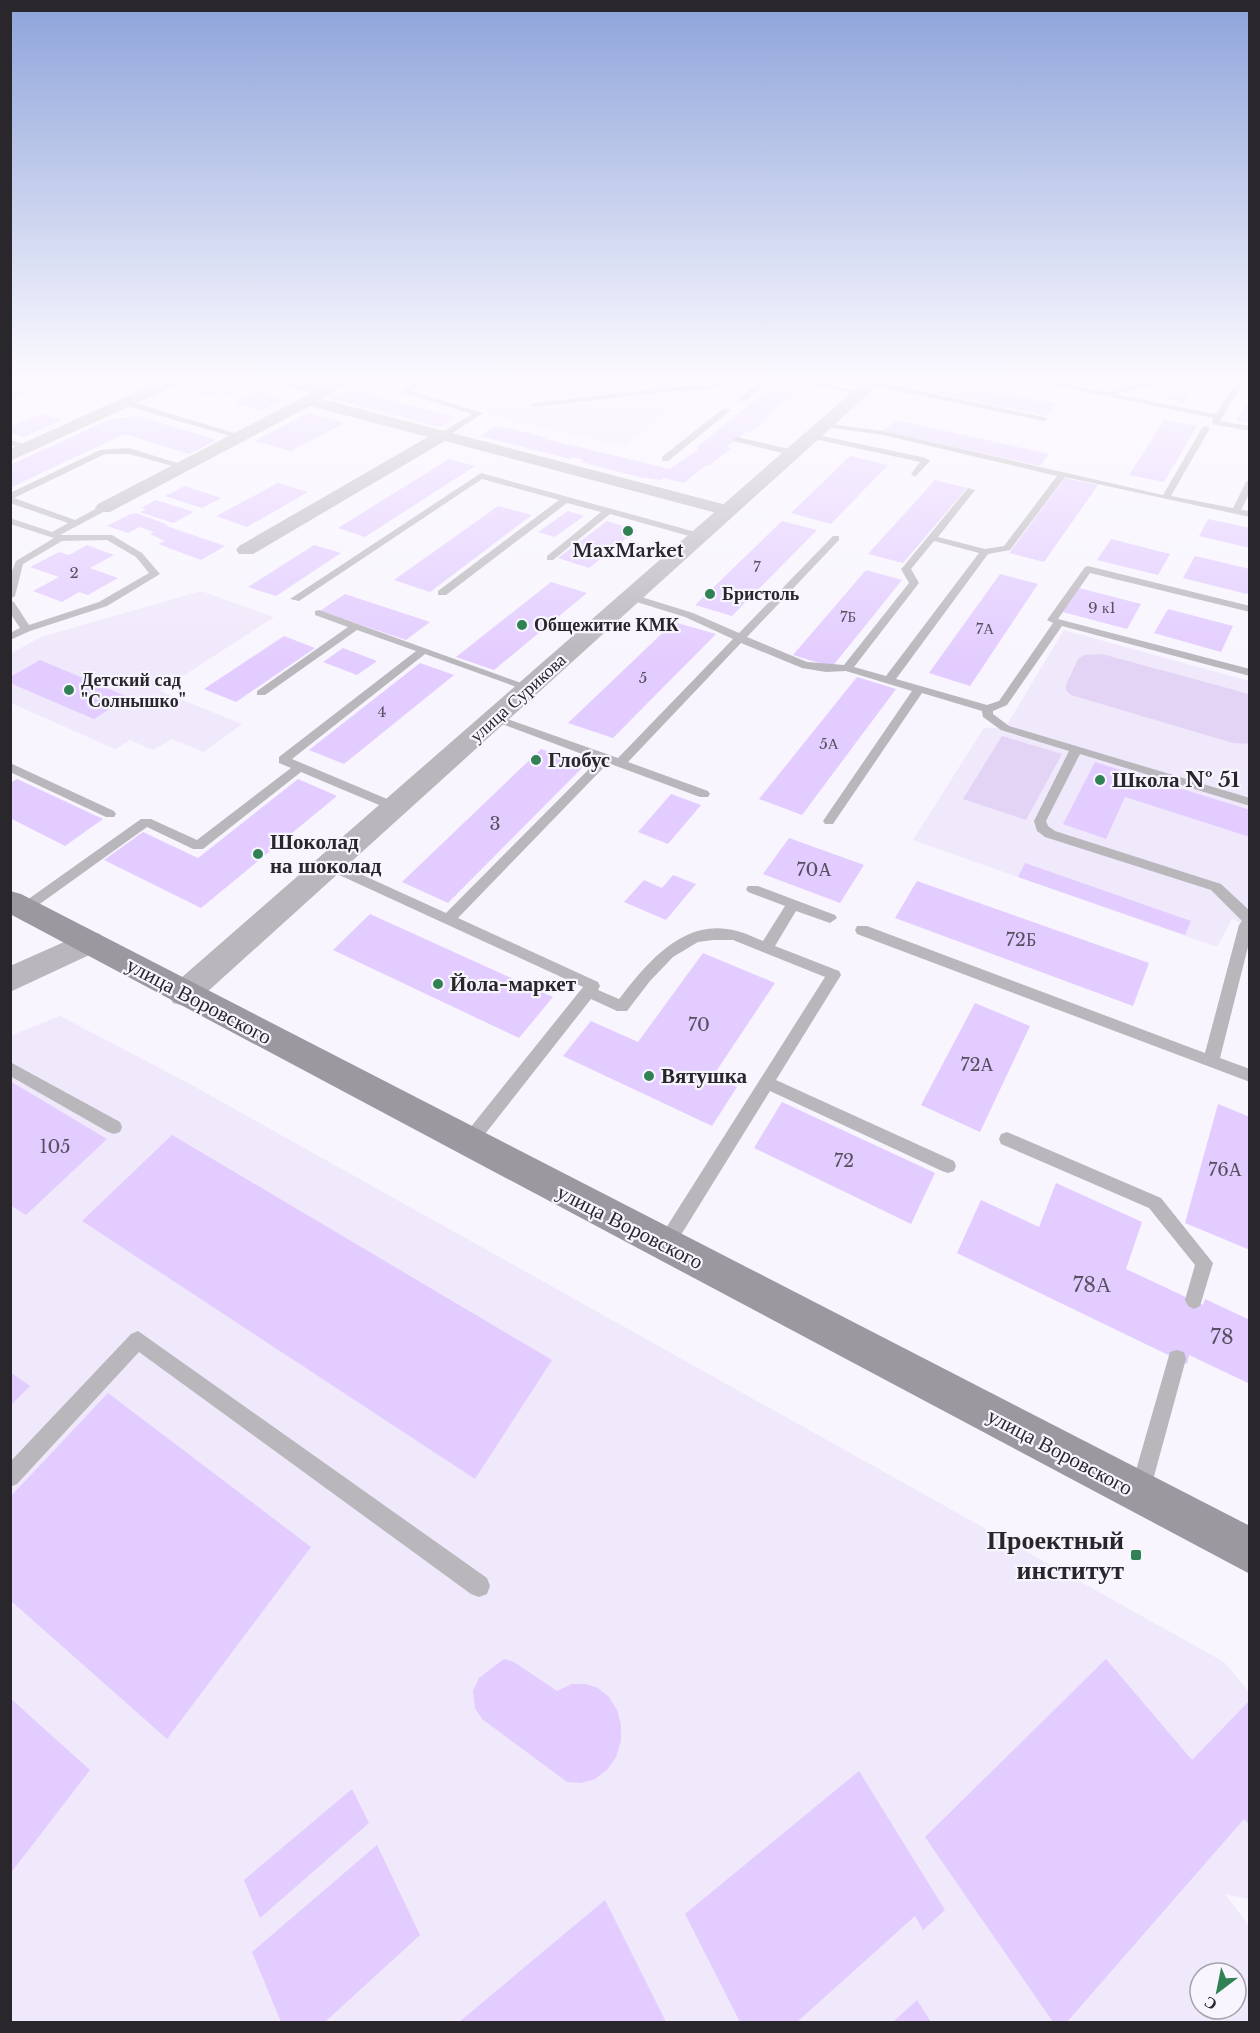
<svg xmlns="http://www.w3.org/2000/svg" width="1260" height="2033" font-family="'Libre Baskerville',serif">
<rect width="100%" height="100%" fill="#f8f5fe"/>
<path fill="#f0e8fb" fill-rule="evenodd" d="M449,378h267l-92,68 -136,-30 -5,-14 -54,-13z
M201,591l73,26 -114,74 82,33 -38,28 -32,-13 -19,11 -23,-10 -15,9 -104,-46 -1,-49 31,-17z
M1064,630l185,51v246l-17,-8 -15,28 -304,-107 71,-112h21z
M60,1016l128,67 1036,579 25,30v207l-24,-5 24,32v96h-1238l-1,-986zM1200,1973h36v36h-36z"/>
<path fill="#e3d4f6" d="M1102,654l147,40v50l-16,-1 -162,-48 -5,-5v-5l12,-26 6,-4z
M1002,736l60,18 -36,66 -63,-21z"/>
<path fill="#e3ccff" d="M116,378h36l-35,15 -22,-6z
M367,378h30l-30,16 89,23 -16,10 -111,-29z
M520,378h81l3,5 -19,2 -4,-6 -6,1 6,11 -25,3 -6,-11 -56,9 -5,-10 29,-3 3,2z
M612,378h28l3,5 -26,3z
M1098,378h22l-5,6 -19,-4z
M222,379l26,7 -19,10 -9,-3 -10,5 -26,-7 20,-9 8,2z
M930,379l126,25 -9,12 -128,-26z
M24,382l19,6 -33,13v-14z
M777,382l21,4 -6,5 5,1 -32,24 4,1 -19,15 -3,-1 -20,16 4,1 -22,18 -3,-1 -22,18 -20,-5 -3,2 -22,-3 -58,-15 3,-2 -12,-3 -2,2 -90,-23 14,-9 15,1 38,10 -2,1 125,30 29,-20 -3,-1 34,-28 8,-3 -3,-1 25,-20h3l6,-4 -4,-1z
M259,391l26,8 -25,12 -26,-8z
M1175,392l14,4 -7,7 -15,-4z
M1250,398v25l-14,-2z
M308,413l36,10 -53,28 -37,-10z
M40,414l22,6 -38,17 -14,-4v-6z
M138,416l79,24 -28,14 -65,-20 -114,54v-23l101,-46z
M896,420l153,34 -9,12 -156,-35z
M1164,420l33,6 -33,56 -35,-7z
M850,456l38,9 -57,59 -40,-11z
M449,459l26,7 -110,71 -27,-9z
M1065,478l33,7 -54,77 -35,-9z
M935,480l32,8 -64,75 -35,-9z
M278,483l30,9 -61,35 -31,-11z
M185,486l36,12 -19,10 -37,-12z
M156,500l38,12 -21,11 -33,-11 6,-3 -5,-1z
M498,506l34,9 -102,77 -36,-12z
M568,511l16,5 -29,21 -17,-5z
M136,513l32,12 -2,1 59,20 -24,14 -43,-16 7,-3 -15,-7 4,-2 -14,-5 -12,6 -21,-7 23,-12z
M1208,519l42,9v20l-51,-12z
M607,521l30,9 -48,38 -31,-10z
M782,521l35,9 -85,86 -37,-11z
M1111,539l59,15 -12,21 -61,-15z
M87,545l27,10 -24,13 28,10 -30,17 -9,-3 -17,10 -29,-11 26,-14 -29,-10 29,-15 10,3z
M314,545l27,8 -65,43 -28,-9z
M1195,556l55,13v19l-3,6 -64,-16z
M866,570l36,10 -70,87 -39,-12z
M1000,574l38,10 -68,102 -41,-13z
M551,582l36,11 -93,77 -38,-13z
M1079,588l62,16 -14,25 -64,-17z
M345,594l85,28 -24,18 -86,-29z
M1168,609l65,17 -12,26 -67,-19z
M674,622l42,12 -103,104 -45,-15z
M284,636l31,12 -79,54 -32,-13z
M343,648l34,13 -20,14 -34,-13z
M40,660l88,37 -34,22 -84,-36v-6z
M420,663l34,12 -110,89 -35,-14z
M857,677l39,12 -94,126 -43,-16z
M541,749l44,16 -137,138 -46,-21z
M1095,762l155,48v27l-125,-40 -19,42 -43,-15z
M17,779l86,40 -38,27 -55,-28v-35z
M298,779l39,17 -136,112 -97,-48 39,-28 55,26z
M671,794l30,11 -33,39 -30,-12z
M789,838l75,27 -24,38 -77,-29z
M1025,863l166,58 -6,14 -167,-58z
M673,875l23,9 -30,36 -42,-18 20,-22 18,8z
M917,881l232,82 -16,43 -238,-88z
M370,914l183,83 -34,41 -186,-88z
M703,953l72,30 -62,93 24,11 -25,39 -149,-70 28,-35 47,21z
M975,1003l55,23 -50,106 -59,-27z
M10,1081l97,58 -81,76 -16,-10z
M782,1102l153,71 -24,51 -157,-76z
M1218,1104l32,13v133l-65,-27z
M172,1135l380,225 -77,119 -393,-258z
M1056,1183l86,39 -16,47 77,36 2,-6 45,21v64l-61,-29 -2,9 -230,-111 24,-53 58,27z
M10,1372l20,14 -20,20z
M108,1393l203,154 -144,192 -157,-139v-103z
M504,1659l10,3 43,29 15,-7h14l12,4 11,9 8,13 4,15v16l-5,16 -9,13 -12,9 -14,4 -14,-1 -85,-63 -7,-11 -2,-17 6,-13z
M1106,1659l86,101 58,-60v125l-6,-6 -177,203h-14l-128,-185z
M10,1698l80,72 -80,104z
M859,1771l86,139 -22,20 -8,-14 -118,106h-57l-55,-108z
M352,1789l17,34 -109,95 -16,-38z
M377,1845l43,90 -95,87h-44l-29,-70z
M605,1900l61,122h-207z
M917,2000l14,22h-38z"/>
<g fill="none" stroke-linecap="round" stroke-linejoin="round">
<path fill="#b9b7bc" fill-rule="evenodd" d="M423,378h10l-22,13 72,22 -38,25h-6v-4l33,-20 -72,-22z
M730,378h11l-28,11 -39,2 -140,16 -4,-2 4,-2 140,-16 38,-2z
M765,378h9l-28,23h-6v-4z
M781,378h16l68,15 -4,2z
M1019,378h16l70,14 42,-10 4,-4h8l-6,8 -40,8 103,20 20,-32h3l4,2 -23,37 30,5v5l-38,-7 1,-6z
M872,381l172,36 4,2 -4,2 -175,-36 -1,-2z
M123,401h6l115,35 -7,2 -114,-33z
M724,408l7,2 -63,51h-6v-4z
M822,423l61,8 280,64 39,-67 4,-2 4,2 -39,68 62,12 13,-26 4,-3v13l-9,18 9,1v6l-185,-40 -55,73 -22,4 -92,125 91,26 12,-4 54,-78 -6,-3 38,-53 3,-1 162,40v6l-160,-39 -32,46 192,50v7l-188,-50 -55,79 -14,6v3l16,12 241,72v8l-170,-52 -34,67 2,5 7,5 166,53 29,27v28l-30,119 30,11v13l-393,-148 -2,-4 2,-4h10l338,127 34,-128 3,-4 -31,-31 -166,-53 -8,-6 -3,-10 35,-70 -68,-21 -18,-13 -1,-6 -60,-18 -89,131h-8l-2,-3 2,-3 87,-127 -66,-20 -20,1 -24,-4 -61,-25 -113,119 80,29 2,3 -2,3h-8l-92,-34 -150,155 140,64 2,4 -2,4 21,9c28,-36 65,-83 118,-68 9,2 18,7 26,10l22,-35 -37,-14 -2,-3 2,-3h10l77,29 2,3 -7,5 -34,-12 -21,35 64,25 2,4 -65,105 178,81 2,5 -2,5 -6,2 -6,-2 -172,-80 -99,160 -6,2 -6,-2 -3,-6 3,-6 166,-262 -92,-37h-20l-15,2 -25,15 -23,24 -23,30h-10l-26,-12 -117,149 -6,2 -6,-2 -2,-5 2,-5 121,-151 -259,-119 -2,-3 7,-4 5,1 112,51 152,-153 -107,-40v-4h8l119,42 115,-119 -48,-22 -58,-18v-4h8l58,18 46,20 94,-97h6v4l-92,97 60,25 37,3 65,-82 -8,-14 2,-2 65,-79 7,2 -37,47 47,12 19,-3 53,-70 -174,-41 -58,-8h-3zM934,541l45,12 -93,123 -32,-9 65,-84 -8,-14z
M813,434l113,24 4,3 -15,16 -4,-3 9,-12 -110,-24v-4z
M737,437l60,14 1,2 -4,3 -60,-15 -1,-2z
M10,440l21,6 1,2 -4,3 -18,-6z
M129,448l58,18 -4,3 -54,-15h-24l-91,44 61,22 26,-14h6v4l-47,25h52l30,18 18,21 -53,32 -77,25 -20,9v-7l10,-5 -10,-15v-12l4,1 15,23 70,-23 50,-29 -13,-16 -29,-17 -45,1 -39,23 -8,32 -5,3v-23l6,-15 38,-23 -44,-14v-6l42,14 16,-9 -58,-20v-10l90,-43z
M481,473l222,61 2,2 -5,3 -90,-25 -57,46h-6v-4l54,-44 -34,-9 -121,92h-8v-4l121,-91 -77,-21 -183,122 -9,-2z
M319,610l216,78 -6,3 -4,-1 -100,-36 -133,105 107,45 2,3 -2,3h-8l-90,-38 -98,77h-10l-46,-22 -117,84h-10l-2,-3 2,-3 121,-86h10l46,21 94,-72 -12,-5v-6l137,-106 -59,-21 -92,65h-8v-4l91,-64 -33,-12v-4z
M10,763l104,48 2,3 -2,3h-8l-96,-45z
M10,1062l110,60 2,5 -2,5 -6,2 -6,-2 -98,-56z
M1007,1132l154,66 52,65 -13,43 -6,3 -6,-3 -3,-6 10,-35 -46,-57 -148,-64 -2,-5 2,-5z
M138,1331l349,247 3,8 -3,8 -8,3 -8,-3 -332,-242 -122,132 -7,3v-25l121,-128z
M1177,1350l7,2 2,7 -36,132 -3,7 -7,3 -7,-3 -3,-7 38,-132 2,-7z"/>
<path fill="#b9b7bc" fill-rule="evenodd" d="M167,378h20l-2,3 -175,80v-12z
M265,378h25l33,9 16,-9h19l-36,21 412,108 3,4 -3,4 -6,1 -283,-75 -192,113h-14l-3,-4 3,-4 189,-109 -118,-31 -200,106h-12l-3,-4 3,-4 213,-111 -44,-12z"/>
<path fill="#b9b7bc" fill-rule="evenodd" d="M868,378h18l-691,625 -11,3 -11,-3 -5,-9 5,-9z
M89,931l11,3 5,8 -5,8 -90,42v-26z"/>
<path fill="#9b989f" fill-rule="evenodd" d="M10,891l11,3 1229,632v48l-1240,-660z"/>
</g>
<linearGradient id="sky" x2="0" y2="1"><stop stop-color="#8da3da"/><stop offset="0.57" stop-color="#fcfaff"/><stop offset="1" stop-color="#fcfaff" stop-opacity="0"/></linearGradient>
<rect width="1260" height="663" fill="url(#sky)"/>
<g fill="#308153" stroke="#f8f5fe" stroke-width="2">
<circle cx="628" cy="531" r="6"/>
<circle cx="710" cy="594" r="6"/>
<circle cx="522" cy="625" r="6"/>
<circle cx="69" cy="690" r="6"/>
<circle cx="536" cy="760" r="6"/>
<circle cx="1100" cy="780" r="6"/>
<circle cx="258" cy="854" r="6"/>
<circle cx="438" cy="984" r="6"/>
<circle cx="649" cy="1076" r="6"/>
<rect x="1130" y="1549" width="12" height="12" rx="3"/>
</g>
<g text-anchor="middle" stroke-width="4.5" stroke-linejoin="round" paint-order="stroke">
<g font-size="15" fill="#585060">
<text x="757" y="572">7</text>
<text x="74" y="578">2</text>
<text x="1102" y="613">9 к1</text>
<text x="848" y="622">7Б</text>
<text x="985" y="634">7А</text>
<text x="643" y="683">5</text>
<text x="382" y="717">4</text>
<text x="829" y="749">5А</text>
</g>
<g font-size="18" font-weight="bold" fill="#29272b" stroke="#f8f5fe" text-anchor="start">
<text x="628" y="557" text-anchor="middle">MaxMarket</text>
<text x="722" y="600">Бристоль</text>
<text x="534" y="631">Общежитие КМК</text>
<text x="81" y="686">Детский сад<tspan x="81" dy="21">"Солнышко"</tspan></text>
</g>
<g font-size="18" fill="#29272b" stroke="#f8f5fe">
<text transform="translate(518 698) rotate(-42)" y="6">улица Сурикова</text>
</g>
<g font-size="18" fill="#585060">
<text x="495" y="830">3</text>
<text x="814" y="876">70А</text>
<text x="1021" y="946">72Б</text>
<text x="699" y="1031">70</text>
<text x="977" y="1071">72А</text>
<text x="55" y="1153">105</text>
<text x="844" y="1167">72</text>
<text x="1225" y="1176">76А</text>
</g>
<g font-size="21" font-weight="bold" fill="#29272b" stroke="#f8f5fe" text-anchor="start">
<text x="548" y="767">Глобус</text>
<text x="1112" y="787">Школа № 51</text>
<text x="270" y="849">Шоколад<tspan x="270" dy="24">на шоколад</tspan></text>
<text x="450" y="991">Йола-маркет</text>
<text x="661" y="1083">Вятушка</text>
</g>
<g font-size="21" fill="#29272b" stroke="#f8f5fe">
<text transform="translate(199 1001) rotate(28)" y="7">улица Воровского</text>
<text transform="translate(630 1227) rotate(27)" y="7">улица Воровского</text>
<text transform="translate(1060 1452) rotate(28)" y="7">улица Воровского</text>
</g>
<g font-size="21" fill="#585060">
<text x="1092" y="1292">78А</text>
<text x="1222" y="1344">78</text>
</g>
<g font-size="26" font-weight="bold" fill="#29272b" stroke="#f8f5fe" text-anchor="end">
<text x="1124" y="1549">Проектный<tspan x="1124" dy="30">институт</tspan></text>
</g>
</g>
<rect width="1260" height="2033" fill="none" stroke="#29272b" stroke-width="24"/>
<g transform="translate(1218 1991) rotate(212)"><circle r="28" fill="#f8f5fe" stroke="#a5a3aa" stroke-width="1.5"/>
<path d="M0-4.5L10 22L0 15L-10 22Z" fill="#308153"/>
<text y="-9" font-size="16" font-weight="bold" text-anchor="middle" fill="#29272b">С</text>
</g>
</svg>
